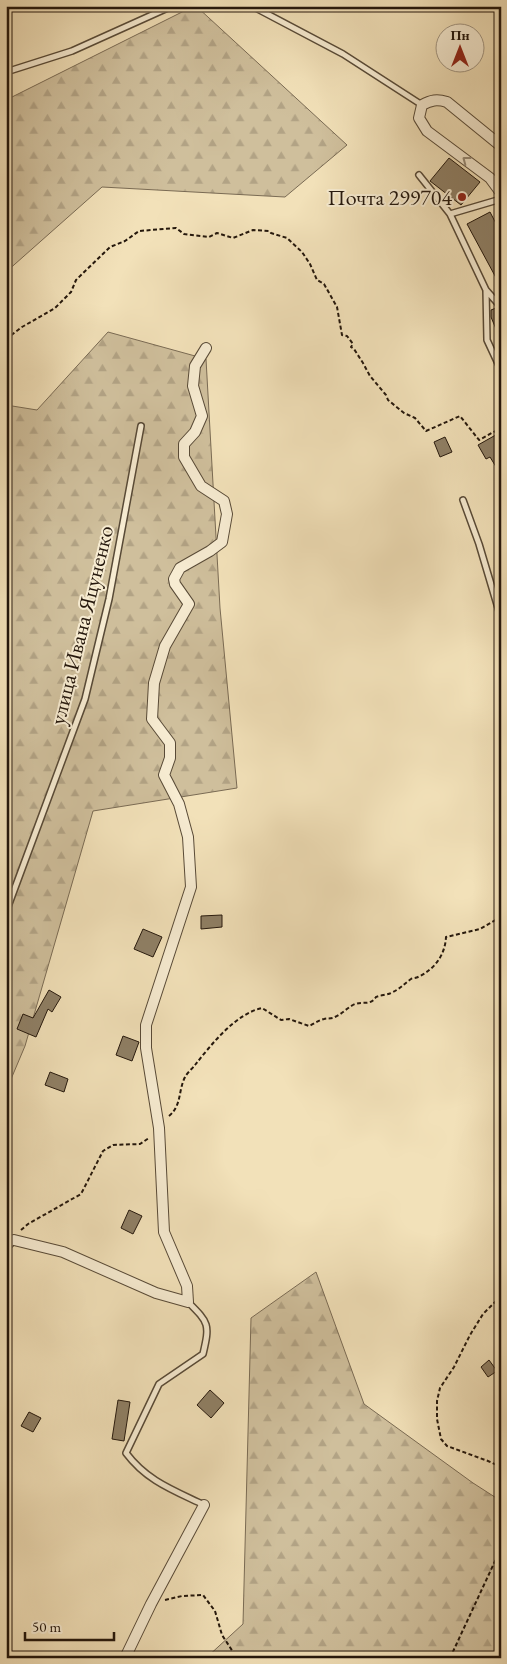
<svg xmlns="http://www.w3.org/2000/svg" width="507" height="1664" font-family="'EB Garamond',serif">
<defs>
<pattern id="forest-firs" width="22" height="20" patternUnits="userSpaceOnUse" patternTransform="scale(1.25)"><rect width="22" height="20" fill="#cfbf9c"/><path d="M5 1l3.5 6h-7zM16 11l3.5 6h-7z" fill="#b2a385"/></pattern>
</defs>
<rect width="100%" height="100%" fill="#f2e1b9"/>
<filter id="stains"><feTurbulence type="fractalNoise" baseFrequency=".004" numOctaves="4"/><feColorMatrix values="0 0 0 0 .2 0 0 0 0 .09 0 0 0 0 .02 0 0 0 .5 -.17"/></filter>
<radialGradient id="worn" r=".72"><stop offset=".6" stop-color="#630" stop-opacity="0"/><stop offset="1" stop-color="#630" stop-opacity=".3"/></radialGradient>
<path fill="url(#forest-firs)" stroke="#7a6b54" d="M194,6h2l151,139 -62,52 -183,-10 -96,85v-172z
M108,332l98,27 14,249 17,180 -144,23 -68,235 -19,45v-686l31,5z
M316,1272l48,132 109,79 28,18v157h-295l37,-34 8,-306z"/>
<path fill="#8f8066" stroke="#24170c" d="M449,158l31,24 -19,23 -31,-24z
M490,212l11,21v54l-34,-63z
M496,308l5,3v30l-10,-24v-7z
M501,432v43l-11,-18 -4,2 -8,-14z
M445,437l7,15 -12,5 -6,-15z
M222,915v12l-21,2v-13z
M143,929l19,8 -9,20 -19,-8z
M49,990l12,7 -9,15 -4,-3 -12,28 -19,-8 6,-15 10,4z
M123,1036l16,6 -7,19 -16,-6z
M50,1072l18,7 -4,13 -19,-7z
M129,1210l13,6 -9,18 -12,-6z
M489,1360l8,11 -9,6 -7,-10z
M210,1390l14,13 -13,15 -14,-13z
M118,1400l12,2 -6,39 -12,-2z
M29,1412l12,6 -8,14 -12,-6z"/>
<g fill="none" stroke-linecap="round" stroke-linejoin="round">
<defs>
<path id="service" d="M252,6l91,48 79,51
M6,72l66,-21 100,-45
M419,175l31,39 51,-15
M450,214l36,76 1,50 14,30
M486,290l15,17
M463,500l16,44 22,74
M6,912l79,-213 24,-100 32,-173
M6,1236l8,4 -8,9
M188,1302c21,21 22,22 15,52l-44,30 -33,69c21,28 47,37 78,52"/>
<path id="minor" d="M501,146l-54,-44c-10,-3 -16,-2 -25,3l-3,13 8,13 63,47 11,15
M14,1240l49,12 93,41 32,9 -1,-16 -23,-54 -5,-104 -13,-80v-23l45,-138 -3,-50 -9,-33 -15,-29 6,-17v-15l-18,-24 2,-36 11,-37 24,-42 -14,-20 -1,-5 6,-11 30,-17 12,-9 5,-28 -3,-13 -23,-15 -17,-29v-13l11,-12 7,-16 -9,-30 2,-20 11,-18
M125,1658l26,-54 53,-99"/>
</defs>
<use href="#service" stroke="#584a37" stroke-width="8"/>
<use href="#minor" stroke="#584a37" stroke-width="12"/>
<path stroke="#24170c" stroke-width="2" stroke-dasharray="4 2.5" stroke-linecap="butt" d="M6,339l16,-12 33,-19 16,-16 5,-12 34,-33 15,-6 14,-10 37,-3 8,6 25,3 8,-4 16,5 20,-8 16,1 2,2 16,5 15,14 8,12 7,16 7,4 13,23 5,28 5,1 6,8 -2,3 3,2 9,14 7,13 16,19 2,5 16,13 11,5 11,13 34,-15 19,24 22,-12
M169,1116c13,-11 9,-25 16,-39 2,-4 7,-8 10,-12 16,-20 40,-51 67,-57l19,12 8,-1 20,7c5,-2 10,-6 15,-7 4,-1 7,0 11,-2 7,-3 13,-10 20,-13 9,-3 15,2 21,-7 5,-2 11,-2 15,-4 9,-4 13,-9 20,-14 1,-1 5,-1 7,-2 17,-8 27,-22 28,-40l34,-8 21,-12
M21,1230l7,-6 53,-30 22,-43 10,-6 27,-1 9,-6
M501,1296l-18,18 -13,21 -16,32 -14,21 -3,13v18l4,20 6,7 41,15 13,6
M165,1600l17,-4 21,-1 12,16 7,24 15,23
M450,1658l46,-99 5,-7"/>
<use href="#service" stroke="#f7ecd2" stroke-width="5"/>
<use href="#minor" stroke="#f7ecd2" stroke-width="10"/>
</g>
<defs><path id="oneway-chevron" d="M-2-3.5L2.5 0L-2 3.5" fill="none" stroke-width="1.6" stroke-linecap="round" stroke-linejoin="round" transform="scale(1.25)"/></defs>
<use stroke="#988c79" href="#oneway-chevron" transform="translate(466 160) rotate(-143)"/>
<circle fill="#8f2418" stroke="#f7ecd2" stroke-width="2" cx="462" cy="197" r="5"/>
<g text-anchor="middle" stroke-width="4" stroke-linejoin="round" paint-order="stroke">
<g font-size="22" fill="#24170c" stroke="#f7ecd2" text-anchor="end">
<text x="452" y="205">Почта 299704</text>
</g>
<g font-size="22" fill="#24170c" stroke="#f7ecd2">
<text transform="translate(81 625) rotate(-76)" y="8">улица Ивана Яцуненко</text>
</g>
</g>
<rect width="507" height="1664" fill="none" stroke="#f2e1b9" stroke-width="25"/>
<rect x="8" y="8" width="492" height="1649" fill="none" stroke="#24170c" stroke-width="2.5"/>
<rect x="12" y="12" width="482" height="1639" fill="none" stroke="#24170c"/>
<g transform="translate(460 48)"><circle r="24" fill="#f7ecd2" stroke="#a39783"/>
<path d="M0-4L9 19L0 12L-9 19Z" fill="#8f2418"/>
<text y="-8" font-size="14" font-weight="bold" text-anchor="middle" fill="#24170c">Пн</text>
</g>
<path d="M25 1632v8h89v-8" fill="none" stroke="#24170c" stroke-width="2.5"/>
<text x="32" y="1632" font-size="15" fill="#24170c" stroke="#f7ecd2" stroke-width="4" paint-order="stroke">50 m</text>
<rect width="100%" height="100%" filter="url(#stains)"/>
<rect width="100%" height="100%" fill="url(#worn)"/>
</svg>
